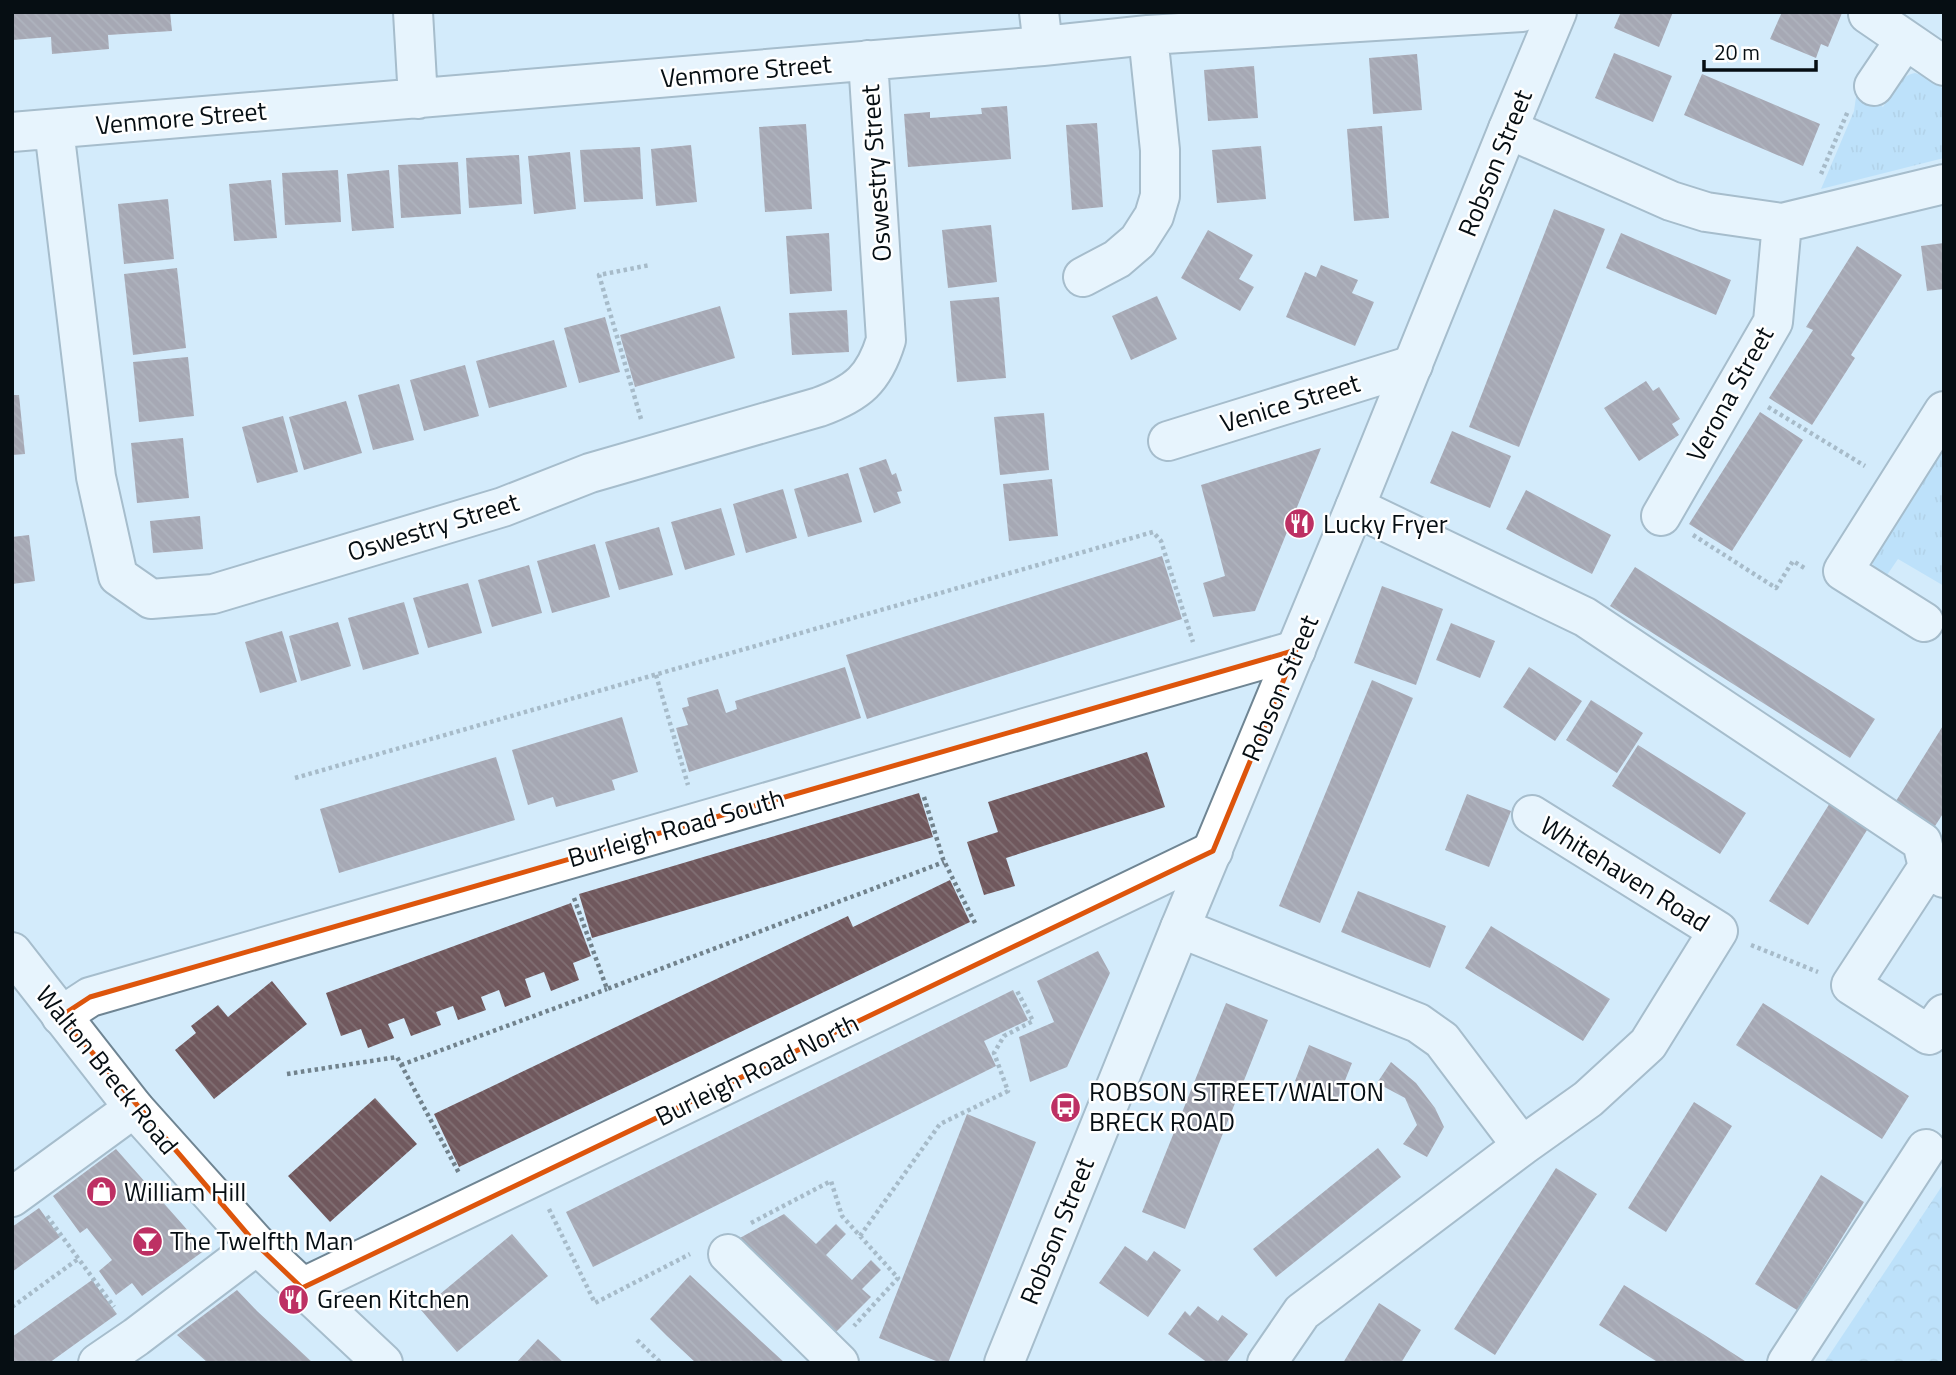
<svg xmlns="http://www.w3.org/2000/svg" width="1956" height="1375" font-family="'Titillium Web',sans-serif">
<defs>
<pattern id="grass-tufts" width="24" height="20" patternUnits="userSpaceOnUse" patternTransform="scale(1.75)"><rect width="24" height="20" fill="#a3d6f8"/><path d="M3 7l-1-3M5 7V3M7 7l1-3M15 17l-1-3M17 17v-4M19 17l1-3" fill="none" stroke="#8bb6d4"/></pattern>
<pattern id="park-crowns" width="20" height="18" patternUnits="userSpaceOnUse" patternTransform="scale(1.75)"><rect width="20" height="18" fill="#a3d6f8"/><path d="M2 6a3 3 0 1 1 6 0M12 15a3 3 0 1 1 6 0" fill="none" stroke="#8bb6d4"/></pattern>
<pattern id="building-back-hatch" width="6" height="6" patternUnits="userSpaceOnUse" patternTransform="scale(1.75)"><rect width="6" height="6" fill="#70585d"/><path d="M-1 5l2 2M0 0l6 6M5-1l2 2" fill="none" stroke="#817074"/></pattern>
</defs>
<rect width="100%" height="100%" fill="#d3ebfb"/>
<path fill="url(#grass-tufts)" d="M1915,73l6,2 23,14v69l-123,31 33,-78 3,-21 26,17c8,-13 15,-31 32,-34z
M1944,437v149l-46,-27 -15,22c-8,-8 -11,-15 -11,-26z"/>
<path fill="url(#park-crowns)" d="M1944,1183v180h-120z"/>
<path fill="url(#building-back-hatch)" d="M12,12h158l2,19 -64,4 1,14 -57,5 -1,-17 -39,3z
M1621,12h52l-14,35 -45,-19z
M1782,12h57l3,1 -14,34 -7,-3 -5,14 -46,-19z
M1614,53l58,23 -19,46 -58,-24z
M1417,54l5,56 -49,4 -4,-56z
M1254,66l4,52 -50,3 -4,-51z
M1702,74l118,50 -17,42 -119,-51z
M1007,106l4,53 -103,8 -4,-53 26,-2v6l52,-4 -1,-6z
M1097,123l6,84 -31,3 -6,-85z
M806,124l6,85 -47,3 -6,-85z
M1382,126l7,92 -35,3 -7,-92z
M691,145l6,57 -41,4 -5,-57z
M1261,146l5,53 -49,4 -5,-53z
M640,147l3,52 -59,3 -4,-52z
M570,152l6,57 -42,5 -6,-58z
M519,155l3,49 -53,4 -3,-50z
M458,162l3,52 -60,4 -3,-53z
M338,170l3,52 -56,3 -3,-52z
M389,170l5,58 -42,3 -5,-57z
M271,180l6,58 -43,3 -5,-57z
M168,199l6,60 -50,5 -6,-60z
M1554,209l51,20 -86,218 -50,-20z
M991,225l6,57 -49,6 -6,-58z
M1208,230l45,25 -14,24 15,8 -14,24 -59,-33z
M829,233l3,58 -42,3 -4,-58z
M1621,233l110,47 -15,35 -110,-47z
M1944,243v46l-17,2 -6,-45z
M1857,246l45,29 -51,80 4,3 -43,67 -43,-27 44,-68 -7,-3z
M1321,265l37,15 -6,13 22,9 -19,44 -69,-29 19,-45 11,5z
M177,268l9,80 -53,7 -9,-81z
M1157,296l20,43 -46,21 -19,-44z
M999,297l7,81 -49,4 -7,-81z
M720,306l15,52 -100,29 -15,-52z
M847,310l2,42 -57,3 -3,-42z
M605,317l15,55 -41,11 -15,-55z
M554,340l13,47 -78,21 -13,-47z
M188,357l6,59 -55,6 -6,-60z
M465,365l14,51 -55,15 -14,-51z
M1646,381l7,10 6,-4 21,32 -8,5 7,11 -40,26 -35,-53z
M399,384l15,56 -41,10 -15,-55z
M12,395h7l6,59 -13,1z
M346,401l16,52 -58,17 -15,-53z
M1760,412l43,28 -71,111 -43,-27z
M1044,413l5,57 -49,5 -6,-58z
M283,416l15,56 -41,11 -15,-56z
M1452,431l59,25 -21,52 -60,-25z
M183,438l6,60 -52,5 -6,-60z
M1321,448l-66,163 -42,6 -10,-34 22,-7 -24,-91z
M886,459l6,16 4,-2 6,18 -5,1 4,11 -27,10 -15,-45z
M848,473l14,49 -54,15 -14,-48z
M1052,479l6,57 -49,5 -6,-57z
M783,489l14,49 -51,15 -13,-49z
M1526,490l85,45 -19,39 -86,-45z
M721,508l14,47 -50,15 -14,-48z
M200,516l3,33 -50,4 -3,-32z
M659,527l14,48 -54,15 -14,-48z
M29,535l6,46 -23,3v-47z
M595,544l15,53 -58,16 -15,-52z
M1162,556l20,63 -315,100 -21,-64z
M529,565l13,48 -50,14 -14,-47z
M1635,567l240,152 -25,39 -240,-152z
M468,583l14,50 -54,15 -15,-50z
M1382,586l61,23 -27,76 -62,-22z
M404,602l15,52 -56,16 -15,-52z
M338,622l13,44 -50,15 -12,-45z
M1451,623l44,18 -15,37 -44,-18z
M282,631l15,51 -37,11 -15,-51z
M845,667l16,51 -172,54 -13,-44 12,-3 -6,-17 7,-2 -2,-8 31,-9 8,24 11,-4 -2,-8z
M1529,667l53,34 -27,40 -52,-34z
M1372,680l41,18 -93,225 -41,-17z
M1591,700l52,33 -26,40 -51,-33z
M622,717l16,55 -26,8 3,10 -59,17 -3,-10 -25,8 -16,-55z
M1944,724v88l-14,22 -39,-25z
M1638,745l108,68 -26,41 -108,-68z
M1147,752l18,55 -159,51 9,28 -31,9 -17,-53 31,-10 -10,-30z
M496,757l19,63 -176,53 -19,-64z
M919,793l14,44 -341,101 -13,-44z
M1467,794l44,17 -22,56 -44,-17z
M1833,798l39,24 -64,103 -39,-24z
M950,880l20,42 -511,245 -25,-53 414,-198 5,11z
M1358,891l88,35 -16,42 -89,-36z
M571,903l20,53 -18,7 6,17 -28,11 -7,-19 -19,7 6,18 -26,10 -6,-17 -18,7 5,13 -28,10 -5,-14 -17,6 5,13 -30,11 -7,-18 -16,6 6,14 -26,10 -7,-19 -20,7 -15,-43z
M1491,926l119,73 -27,42 -118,-73z
M1098,951l12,22 -43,94 -37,15 -11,-45 35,-15 -17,-41z
M272,981l35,43 -93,75 -39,-49 21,-17 -5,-7 27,-21 10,12z
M1013,990l15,30 -44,21 12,25 -403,201 -27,-55z
M1226,1003l42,17 -83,209 -43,-17z
M1763,1003l146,93 -27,43 -146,-94z
M1309,1045l43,18 -14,35 -43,-17z
M1391,1062l25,21 19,25 9,19 -17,30 -24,-13 14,-19 -12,-27 -28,-15z
M375,1098l42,46 -87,78 -42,-46z
M1694,1102l38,24 -66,106 -38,-24z
M967,1114l69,28 -88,221h-7l-62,-25z
M1378,1148l23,29 -125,100 -23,-28z
M116,1149l89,101 -63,46 -10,-13 -16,12 -17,-24 13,-11 -25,-32 -7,5 -27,-37z
M1556,1168l41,26 -102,161 -41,-26z
M1821,1175l43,27 -67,108 -42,-26z
M39,1208l21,29 -48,35v-45z
M784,1214l32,30 20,-20 10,10 -20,21 26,25 19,-20 10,10 -19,19 9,8 -36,36 -97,-94z
M512,1234l36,42 -91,76 -36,-42z
M1125,1246l22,15 7,-10 27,19 -33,47 -49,-34z
M690,1275l72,67 23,21h-89l-29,-27 -17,-17z
M92,1280l25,34 -68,49h-37v-26z
M1624,1285l79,49 45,29h-89l-60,-38z
M237,1290l20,21 56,52h-105l-31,-28z
M1379,1303l42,27 -20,33h-58z
M1198,1306l20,15 4,-6 26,19 -22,29h-18l-40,-29 17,-23 5,5z
M538,1339l26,24h-48z"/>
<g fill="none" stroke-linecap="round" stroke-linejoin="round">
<defs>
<path id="street" d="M413,12l5,87
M1039,12l4,34
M1868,14l76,52
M1874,86l31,-46
M54,129l42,348 22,99 33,23 62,-5 290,-87 87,-34 229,-66c39,-14 55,-28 67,-67l-18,-280
M1508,129l163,72 35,11 76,11 162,-39
M12,132l1031,-86 105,-11 374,-23
M1083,277l34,-18 21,-18 16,-25 6,-20v-46l-12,-115
M1168,441l245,-76
M1355,507l230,110 337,225 6,25
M1661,516l112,-194 9,-99
M1924,622l-81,-51 101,-160
M1944,878l-16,-11 -77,118 78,50 15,-21
M1180,928l238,95 24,17 80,106
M61,1016l29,-19 1206,-347
M12,1197l122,-89
M728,1254l111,109
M302,1288l911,-437
M98,1363l38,-26 121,-92
M1267,1363l35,-51 220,-166 66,-47 60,-55 70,-113 -186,-116
M1787,1363l139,-214"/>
<path id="secondary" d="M1004,1363l176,-435 175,-421 153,-378 49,-117"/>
<path id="highway" d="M12,952l122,156 123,137 126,118"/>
</defs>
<use href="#street" stroke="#6f8593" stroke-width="42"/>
<use href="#secondary" stroke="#6f8593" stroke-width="42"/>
<use href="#highway" stroke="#6f8593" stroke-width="42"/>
<path stroke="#71828c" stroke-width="4.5" stroke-dasharray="3.5 3.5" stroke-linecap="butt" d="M1821,174l27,-63
M1768,407l97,59
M641,419l-42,-144 51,-10
M1693,535l83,53 17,-27 13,8
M656,675l32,110
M295,778l858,-246 8,9 32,101
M924,797l19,62 33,66
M574,898l33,91 337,-127
M1751,945l67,27
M401,1065l206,-76
M287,1074l110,-17 62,116
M549,1209l46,94 95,-49
M47,1216l67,91
M751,1223l80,-42 11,35 56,62 -44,48
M860,1236l80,-112 68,-33 -14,-38 10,-17 29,-15 -17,-32
M12,1307l66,-48
M637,1340l24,23"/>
<use href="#street" stroke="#fff" stroke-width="38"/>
<use href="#secondary" stroke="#fff" stroke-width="38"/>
<use href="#highway" stroke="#fff" stroke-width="38"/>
</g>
<path d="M0 0H1956V1375H0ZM1296,650l-83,201 -911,437 -45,-43 -196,-229 29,-19z" fill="#d3ebfb" fill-opacity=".55" fill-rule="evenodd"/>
<path fill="none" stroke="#dd550c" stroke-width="5" stroke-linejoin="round" d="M1296,650l-83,201 -911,437 -45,-43 -196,-229 29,-19z"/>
<defs>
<symbol id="restaurant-disc" viewBox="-11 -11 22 22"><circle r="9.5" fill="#bd3063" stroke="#fff"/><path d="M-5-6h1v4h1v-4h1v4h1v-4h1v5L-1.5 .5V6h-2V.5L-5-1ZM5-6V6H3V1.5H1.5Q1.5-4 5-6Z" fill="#fff"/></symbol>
<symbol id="bus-disc" viewBox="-11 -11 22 22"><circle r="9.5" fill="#bd3063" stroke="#fff"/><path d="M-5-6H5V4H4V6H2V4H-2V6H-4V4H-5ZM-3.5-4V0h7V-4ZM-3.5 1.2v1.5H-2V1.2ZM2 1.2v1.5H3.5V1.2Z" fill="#fff"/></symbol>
<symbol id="shop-disc" viewBox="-11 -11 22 22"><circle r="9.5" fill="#bd3063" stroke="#fff"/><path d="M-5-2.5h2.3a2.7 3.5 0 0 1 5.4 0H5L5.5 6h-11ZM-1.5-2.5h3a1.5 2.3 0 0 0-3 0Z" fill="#fff"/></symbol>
<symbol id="bar-disc" viewBox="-11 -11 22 22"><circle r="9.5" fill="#bd3063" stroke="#fff"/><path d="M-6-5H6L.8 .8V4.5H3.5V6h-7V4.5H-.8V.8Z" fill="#fff"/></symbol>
</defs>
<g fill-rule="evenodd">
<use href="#restaurant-disc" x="1282" y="506" width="35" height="35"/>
<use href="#bus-disc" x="1048" y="1090" width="35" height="35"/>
<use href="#shop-disc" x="84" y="1174" width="35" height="35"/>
<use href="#bar-disc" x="130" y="1224" width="35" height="35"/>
<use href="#restaurant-disc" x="276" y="1282" width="35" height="35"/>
</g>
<g text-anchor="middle" stroke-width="5" stroke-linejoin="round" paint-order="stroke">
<g font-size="26" fill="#060e13" stroke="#fff">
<text transform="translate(746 71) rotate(-5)" y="9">Venmore Street</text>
<text transform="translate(181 118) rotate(-5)" y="9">Venmore Street</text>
<text transform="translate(1495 163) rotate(-68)" y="9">Robson Street</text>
<text transform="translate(876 173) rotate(-94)" y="9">Oswestry Street</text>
<text transform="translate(1730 394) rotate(-61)" y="9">Verona Street</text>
<text transform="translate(1290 403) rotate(-17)" y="9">Venice Street</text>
<text transform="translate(433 527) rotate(-17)" y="9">Oswestry Street</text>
<text transform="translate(1280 688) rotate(-67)" y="9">Robson Street</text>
<text transform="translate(676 828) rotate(-16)" y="9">Burleigh Road South</text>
<text transform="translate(1625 874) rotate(32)" y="9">Whitehaven Road</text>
<text transform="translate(107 1070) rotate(51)" y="9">Walton Breck Road</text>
<text transform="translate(757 1070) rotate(-26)" y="9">Burleigh Road North</text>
<text transform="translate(1057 1231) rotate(-68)" y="9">Robson Street</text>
</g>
<g font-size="26" fill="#060e13" stroke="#fff" text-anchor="start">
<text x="1323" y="533">Lucky Fryer</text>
<text x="1089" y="1101">ROBSON STREET/WALTON<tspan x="1089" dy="30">BRECK ROAD</tspan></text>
<text x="124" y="1201">William Hill</text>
<text x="170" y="1250">The Twelfth Man</text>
<text x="317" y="1308">Green Kitchen</text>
</g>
</g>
<rect width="1956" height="1375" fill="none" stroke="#060e13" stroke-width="28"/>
<path d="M1704 60v10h112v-10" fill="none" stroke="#060e13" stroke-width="3.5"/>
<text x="1714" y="60" font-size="21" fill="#060e13" stroke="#ffffff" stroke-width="5" paint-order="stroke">20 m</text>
</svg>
